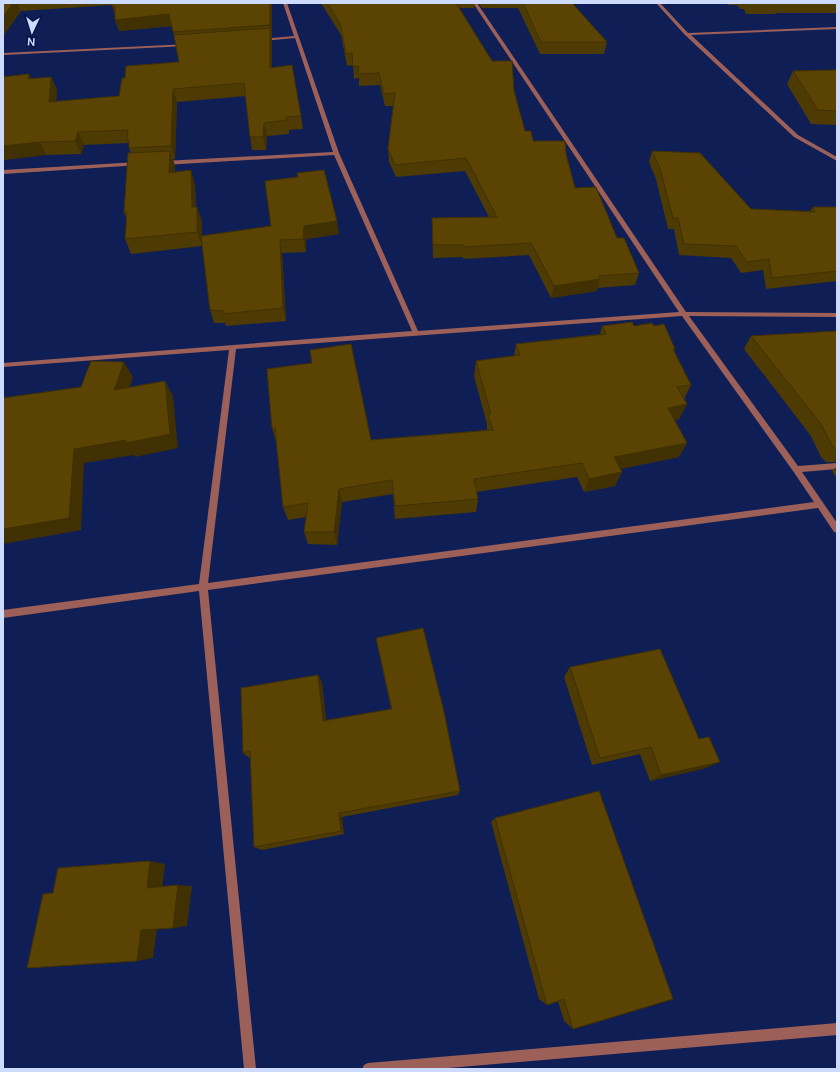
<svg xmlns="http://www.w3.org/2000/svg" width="840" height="1072" font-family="'DM Sans',sans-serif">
<rect width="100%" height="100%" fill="#0f1f55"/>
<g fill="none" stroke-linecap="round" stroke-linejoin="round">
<path fill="#9d6059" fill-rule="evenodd" d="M283,3h4l52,150 79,178 261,-19 -206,-309h4l209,309 151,1v4l-148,-1 109,150 39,-3v6l-35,3 35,51v10l-3,-1 -16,-24 -610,82 48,479h-12l-45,-478 -196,27v-8l196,-26 30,-234 -226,17v-4l409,-32 -78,-176 -170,10 -3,-2 3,-2 169,-9 -38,-114 -33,3 -2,-1 2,-1 32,-3zM682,316l111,155 21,31 -606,81 28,-234z
M656,3h4l28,30 149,-6v2l-146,6 107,100 39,22v4l-43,-24 -109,-102z
M189,44v2h-2l-184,9v-2z
M138,162l3,2 -1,1 -137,9v-4z
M837,1023v12l-400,34h-75l2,-4 4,-2z"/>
</g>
<path fill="#4e3a03" d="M3,3h269v64l29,49 2,13 -14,1v4l-22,2 -1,14h-14l-2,-13 -4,-41 -69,6 -2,57h-2l2,7v6l20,13 1,22 6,14v15l137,-2 -33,5v13l-24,1 4,68 -60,5 -1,-3h-11l-4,-13 -8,-64 -71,8 -6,-15 2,-20 -3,-6 7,-60 -2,-5v-3l-1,-2 -44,2 -3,9 -35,1 -43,5v-83l26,-3 2,5 20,-2 6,13 -1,12 63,-6 6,-18 54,-16 -7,-36 -53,5 -4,-11v-6l-3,-9 -91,6 -18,25z
M321,3h154l-1,5h-15l33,53 22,30 11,40 8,10 33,13 9,34 42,50 22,35 -4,12 -38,3v3l-46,7 -22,-43 -66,4v-2l-30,1 -1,-28v-12l57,-1 -24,-46 -69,6 -7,-15 -1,-13 5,-43h-8l-5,-21 -21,1v-8l-5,1 -1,-14 -6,1 -6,-31z
M478,3h94l35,39 -3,12h-64l-22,-46h-36z
M727,3h110v10h-60l-1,1h-30l-2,-5h-4l-3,-4h-9z
M837,70v55l-26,-1 -24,-40 6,-13z
M652,151l99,58 59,2 3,-4h24v74l-71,8 -3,-19 -22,3 -10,-15 -52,-3 -5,-26h-6l-12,-50 -7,-17z
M602,326h52l21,23 -1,2 17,34 -7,14 3,5 -8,15 -5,1 5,37 -59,12 -5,17 -31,6 -7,-15 -101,15 2,7 -2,13 -81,7 -2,-25 -51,8 -5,43 -29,-1 -4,-12 2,-15 -18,3 -5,-13 -7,-65 -4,-14 -5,-59 104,71 116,-10v-6l-13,-48 2,-15 38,-5 2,-12 84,-10z
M837,331v131h-11l-5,-5 -10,-21 -67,-87 7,-13z
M837,466v13l-5,-8z
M376,638l84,153 -2,4 -116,22 2,17 -82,16 -8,-3 -3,-88 -8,-6 75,-78 4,8 4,37 65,-11z
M570,667l129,72 7,29 -56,13 -10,-27 -48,11 -28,-88z
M599,791l-26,238 -9,-8 -6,-20 -11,4 -8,-6 -48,-177 4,-4z"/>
<path fill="#403002" d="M13,3h4l4,8 -18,25v-19z
M270,3h2v33l-2,-11z
M115,6l1,12 -4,-11z
M169,14l4,12 -54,5 -4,-11z
M270,28l2,13v40l-2,-13z
M29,74l6,13 -7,-8z
M51,77l6,13 -2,26 -6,-14z
M173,89l4,13 -2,57 -4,-13z
M264,123l3,13 -1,14 -3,-13z
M78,132l6,13 -3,9 -6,-13z
M40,142l6,13 -43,5v-14z
M170,151l5,15 -1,21 -5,-14z
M191,170l4,15 1,37 -4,-15z
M197,207l5,14v25l-5,-14z
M337,221l2,13 -33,5v13l-3,-13 1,-13z
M280,240l2,13 4,68 -3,-13z
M600,279l-3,12 -46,7 3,-12z
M124,362l9,15 -10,28 -9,-15z
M165,381l8,15 5,52 -43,9 -2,-2 -49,8 -3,67 -78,14v-15l71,-80z
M687,404l-8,15 -19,4 8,-15z
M687,443l-8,14 -71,14 6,-14z
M622,472l-7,14 -31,6 5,-13z
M339,489l3,13 -5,43 -3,-13z
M318,675l4,8 5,45 -4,-7z
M720,762l-14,6 -56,13 11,-6z
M339,813l3,4 2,17 -3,-3z
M150,861l15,3 -3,25 -15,-1z
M178,885l14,1 -5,40 -14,2z
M157,928l-4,30 -16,3 4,-31z"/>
<path fill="#5b4403" stroke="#403002" d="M3,3h10l-10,14z
M112,3h158v22l-97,7 -4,-18 -54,6v-14l-3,1z
M327,3h129l36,58h20l2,30 11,40h6l2,10h32l1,13 9,34 21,-1 21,51h7l15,35 -40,3 1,3 -46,7 -23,-43 -67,4v-2h-31l-1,-27 65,-1 -31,-59 -71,7 -7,-16 7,-56 -11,1 -5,-21 -21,1 1,-8 -6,1 -1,-14 -6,1 -6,-31z
M523,3h49l35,39h-66z
M270,28v40l22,-3 9,51 -14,1v3l-23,3 -1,14h-13l-6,-54 -71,6 -2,57 -42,2v-8h-2l1,-10 -50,2 -3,9 -35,1 -37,4v-69l26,-3 -1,5 23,-2 -2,25 70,-6 3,-18h3l1,-12 53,-4 -5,-27z
M837,70v41l-19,-1 -25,-39z
M170,151l-1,22 22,-3 1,37h5v25l-72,7 2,-27 -3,1 4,-60z
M652,151l48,2 51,56 64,3 -2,-5h24v64l-65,7 -3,-19 -22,3 -11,-16 -52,-2 -6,-26h-5l-13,-50z
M324,170l13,51 -33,5 -1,13 -23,1 3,68 -61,6 1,-3 -13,-1 -9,-74 70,-10 -6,-45 33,-4 -1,-4z
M632,322l2,4 18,-3 2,3 10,-2 11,25h-2l18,36 -14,2 10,17 -19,4 19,35 -73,14 8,15 -33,7 -7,-16 -108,16 4,20 -83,7 -3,-26 -53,9 -5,43h-30l4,-29 -25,4 -8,-79h-3l-5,-59 45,-6 -2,-13 41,-6 20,96 122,-10 -5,-15 3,-1 -15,-53 44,-6 -4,-11 90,-10 -4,-8z
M837,331v120l-5,-6 -11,-21 -70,-88z
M91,361l33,1 -10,28 51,-9 5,53 -44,9v-3l-52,9 -5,69 -66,11v-131l78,-11z
M423,628l21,84 16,79 -121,22 2,18 -87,16 -4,-96 -7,2 -2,-65 77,-13 5,46 69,-12 -16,-71z
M660,649l39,90 10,-2 11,25 -59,13 -10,-28 -51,11 -30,-91z
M599,791l74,208 -100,30 -9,-30 -17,6 -52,-187z
M150,861l-3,27 31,-3 -5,43 -32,2 -4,31 -110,7 16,-74 10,-1 5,-25z"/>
<rect width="840" height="1072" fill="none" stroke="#ccdbfe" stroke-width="8"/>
<g transform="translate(32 32) rotate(184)" stroke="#07144a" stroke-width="3" paint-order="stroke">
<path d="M0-3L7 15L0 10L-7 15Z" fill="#ccdbfe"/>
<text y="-6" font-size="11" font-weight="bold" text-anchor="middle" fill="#ccdbfe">N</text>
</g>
</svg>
